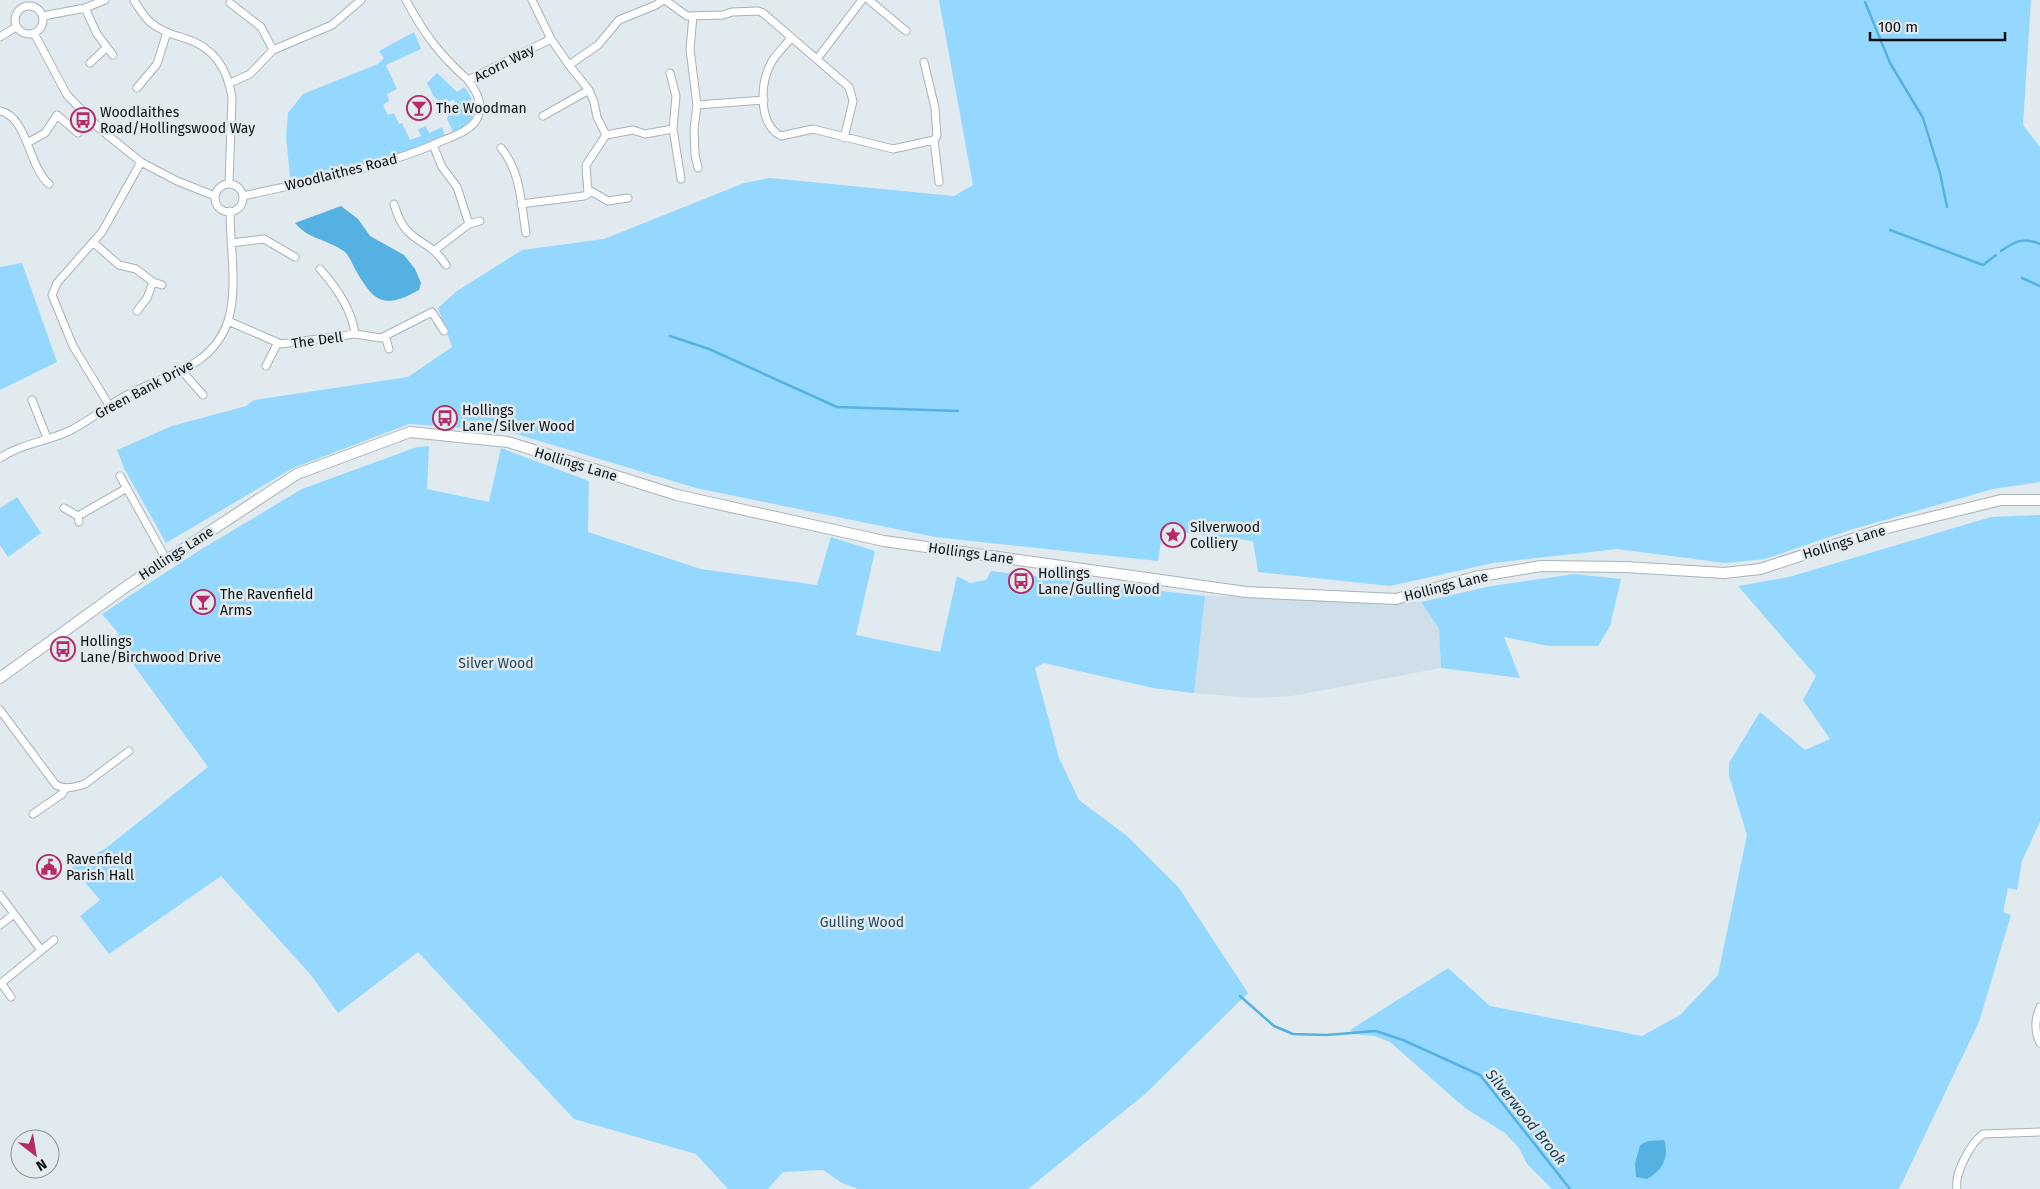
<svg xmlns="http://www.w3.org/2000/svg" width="2040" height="1189" font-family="'Fira Sans',sans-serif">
<rect width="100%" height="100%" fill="#e1eaef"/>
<path fill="#cedfe9" d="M1205,596l216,6 18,27 2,39 -149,28 -39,2 -59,-5z"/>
<path fill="#95d8ff" d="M939,0h1092l-8,125 17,22v335l-47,7 -143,41 -85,29 -40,4 -108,-14 -124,14 -103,23 -132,-14 -5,-31 -90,-11 -5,31 -223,-24 -239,-49 -190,-57 -97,-7 -116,44 -127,75 -41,-73 -8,-20 55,-24 74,-20 8,-6 154,-23 44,-30 -14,-39 19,-17 65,-41 82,-11 140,-56 26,-5 184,18 19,-11z
M414,32l7,17 -35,16 11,24 -10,5 2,7 -6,4 5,10 6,-2 5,11 3,-1 8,17 11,-4 -3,-7 8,-3 3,7 13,-6 4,12 -35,15 -120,31 -5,-48 2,-24 15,-19 75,-30 6,-6 -5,-7z
M437,73l20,19 7,-5c12,14 10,25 5,42l-15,5 -7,-15 2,-7 9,-4 -4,-8 -10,3 -10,-6 -7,-14z
M22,263l35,99 -57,28v-123z
M429,446l-2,43 62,13 12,-54 88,33 -1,51 113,37 116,16 14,-48 44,14 -19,84 84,17 17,-76 13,7 16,-3 5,-9 214,25 -11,97 -41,-5 -109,-25 -9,5 24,90 20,42 48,36 52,52 69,105 -103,101 -117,95h-170l-16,-6 -19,-13 -40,2 -15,17h-40l-32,-35 -122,-35 -156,-167 -80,61 -27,-38 -90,-99 -112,78 -29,-38 20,-16 -28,-33 34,-19 102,-81 -94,-129 5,-4 -17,-20 98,-64 102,-61 115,-42z
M17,497l24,36 -33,24 -8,-12v-37z
M2040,515v307l-18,39 -5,29 -9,-2 -5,24 8,3 -32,107 -80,167h-347l-25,-25 -8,-16 -14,-15 -40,-25 -75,-66 -16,-6 -19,-2 -5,-4 98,-62 42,38 152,30 38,-21 38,-40 29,-140 -18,-59v-13l31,-51 45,38 25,-11 -27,-39 13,-24 -78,-90 51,-9 202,-60z
M1575,574l46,5 -11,47 -12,20h-49l-45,-9 16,41 -79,-10 -2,-39 -18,-27 70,-16z"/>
<path fill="#55b1e1" d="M341,206l17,13 12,17 34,19 11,14 6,14 -2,7c-36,20 -45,12 -64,-21 -3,-6 -6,-13 -10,-17 -17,-13 -36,-12 -50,-29z
M1664,1140c6,17 -2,31 -17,39l-11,-2 -1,-13 5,-19 8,-4z"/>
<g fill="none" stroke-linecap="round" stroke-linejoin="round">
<path stroke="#55b1e1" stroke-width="2.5" d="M1865,2l25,61 33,55 17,55 7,34
M1890,230l93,35 13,-10
M2001,251c14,-10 22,-14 39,-7
M2022,278l18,8
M670,336l39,13 128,58 121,4
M1240,996l34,30 19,8 33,1 50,-4 27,9 77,35 90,114"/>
<defs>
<path id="street" d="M134,0c4,7 10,16 16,22 9,8 23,13 34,16 30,9 43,30 48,59l-3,87
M406,0c18,34 34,55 62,80l83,-41
M532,0l19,39 18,26 29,-20 21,-25 37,-15 7,-5
M665,0l22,16 36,-1 9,-3 26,-1 5,2 86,74 4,14 -9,37
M869,0l37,31
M230,3l31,24 12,23
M15 20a14 14 0 1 1 28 0a14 14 0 1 1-28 0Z
M85,8l12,26 16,21
M43,16l42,-8 20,-8
M693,16l-3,33 7,56 -3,24 1,26 3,13
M34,33l33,62 33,34 41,33 36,19 38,15
M0,37l16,-10
M791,38c-6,8 -15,16 -20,25 -11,21 -13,61 10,73l32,-7 80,20 41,-9 3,-4 -2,-28 -11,-46
M817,59l45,-59
M90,63l16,-15
M230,83l20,-9 23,-24 59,-25 29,-25
M137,88l20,-24 10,-32
M697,105l67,-5
M0,111c28,6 28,55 49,73
M543,116l46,-26
M673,129l8,50
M606,135l27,-5 12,4 28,-5 3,-33 -6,-23
M934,140l5,42
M27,143l18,-10 12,-18 21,18
M433,145l9,22 15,20 12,37
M501,148c20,24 20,56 25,85
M215 198a14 14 0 1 1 28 0a14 14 0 1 1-28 0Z
M589,190l19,11 20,-3
M243,196c67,-15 136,-27 199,-55 11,-5 25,-9 33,-19 10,-15 3,-29 -7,-42
M394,204c12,43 33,31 52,61
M521,204l63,-8 4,-2 -2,-29 20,-30 -9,-18 -3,-15 -5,-12 -20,-25
M94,243l25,22 17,4 17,13 9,3
M231,243l33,-4 31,18
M435,250l34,-26 11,-3
M320,269c16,18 32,40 35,65
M137,311l10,-13 6,-16
M228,321l53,23 74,-10 26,4 51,-26 12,19
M385,336l4,13
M266,366l11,-22
M182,371l21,24
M32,400l15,38
M109,405l-36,-59 -21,-51 5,-12 45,-51 39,-70
M0,458c21,-14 44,-16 67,-26 20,-9 38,-25 58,-36 39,-21 87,-27 103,-75 10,-31 2,-77 2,-110
M120,476l46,83
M64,508l14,8 1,6
M78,516l49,-28
M0,710l56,75c9,5 19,2 29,-1l44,-33
M33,814l29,-20 4,-6
M0,895l41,55
M0,925l14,-11
M1,983l10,14
M0,984l54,-44
M2040,1007c-5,12 -6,24 0,36
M1957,1189c-3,-16 14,-46 26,-55l57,-2"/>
<path id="secondary" d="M0,678l127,-92 170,-112 113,-42 98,10 169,53 207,46 362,51 150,7 79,-22 66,-11 84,1 99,6 36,-4 123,-40 118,-29h39"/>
</defs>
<use href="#street" stroke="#a9b2b7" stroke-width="9"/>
<use href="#secondary" stroke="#a9b2b7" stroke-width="12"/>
<use href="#street" stroke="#fff" stroke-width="7"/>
<use href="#secondary" stroke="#fff" stroke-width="10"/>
</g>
<defs>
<symbol id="bar-ring" viewBox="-11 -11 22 22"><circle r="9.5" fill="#e1eaef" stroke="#b62a65" stroke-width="1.5"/><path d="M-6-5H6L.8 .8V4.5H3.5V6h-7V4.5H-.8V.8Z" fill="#b62a65"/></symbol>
<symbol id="bus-ring" viewBox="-11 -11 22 22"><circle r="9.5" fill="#e1eaef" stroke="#b62a65" stroke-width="1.5"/><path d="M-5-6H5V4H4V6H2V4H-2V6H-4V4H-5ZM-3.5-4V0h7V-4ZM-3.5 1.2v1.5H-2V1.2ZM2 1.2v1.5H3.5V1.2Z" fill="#b62a65"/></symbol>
<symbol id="sight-ring" viewBox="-11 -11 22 22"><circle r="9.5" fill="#e1eaef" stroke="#b62a65" stroke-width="1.5"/><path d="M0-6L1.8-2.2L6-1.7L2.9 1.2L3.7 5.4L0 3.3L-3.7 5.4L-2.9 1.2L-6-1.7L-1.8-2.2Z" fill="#b62a65"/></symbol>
<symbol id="civic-ring" viewBox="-11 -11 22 22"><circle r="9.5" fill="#e1eaef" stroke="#b62a65" stroke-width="1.5"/><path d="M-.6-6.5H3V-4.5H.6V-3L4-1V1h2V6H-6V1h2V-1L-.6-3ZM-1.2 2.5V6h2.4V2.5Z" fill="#b62a65"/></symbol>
</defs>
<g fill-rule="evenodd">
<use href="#bar-ring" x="405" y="94" width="28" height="28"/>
<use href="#bus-ring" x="69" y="106" width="28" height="28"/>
<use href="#bus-ring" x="431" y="404" width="28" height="28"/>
<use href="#sight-ring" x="1159" y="521" width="28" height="28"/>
<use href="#bus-ring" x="1007" y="567" width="28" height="28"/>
<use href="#bar-ring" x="189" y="588" width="28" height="28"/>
<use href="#bus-ring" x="49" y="635" width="28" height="28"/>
<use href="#civic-ring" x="35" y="853" width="28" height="28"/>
</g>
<g text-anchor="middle" stroke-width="5" stroke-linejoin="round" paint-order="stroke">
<g font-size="14" fill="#0c0f11" stroke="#e1eaef">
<text transform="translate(504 63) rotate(-27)" y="5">Acorn Way</text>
<text transform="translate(341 172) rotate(-14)" y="5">Woodlaithes Road</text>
<text transform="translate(317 340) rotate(-8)" y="5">The Dell</text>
<text transform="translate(144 389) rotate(-28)" y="5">Green Bank Drive</text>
<text transform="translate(576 464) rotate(17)" y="5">Hollings Lane</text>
<text transform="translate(1844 542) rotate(-17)" y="5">Hollings Lane</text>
<text transform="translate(176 553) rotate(-33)" y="5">Hollings Lane</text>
<text transform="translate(971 553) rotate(8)" y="5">Hollings Lane</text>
<text transform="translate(1446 586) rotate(-14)" y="5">Hollings Lane</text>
</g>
<g font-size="14" fill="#0c0f11" stroke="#e1eaef" text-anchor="start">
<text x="436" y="113">The Woodman</text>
<text x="100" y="117">Woodlaithes<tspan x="100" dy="16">Road/Hollingswood Way</tspan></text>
<text x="462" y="415">Hollings<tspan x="462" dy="16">Lane/Silver Wood</tspan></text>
<text x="1190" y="532">Silverwood<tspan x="1190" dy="16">Colliery</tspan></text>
<text x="1038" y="578">Hollings<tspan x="1038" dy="16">Lane/Gulling Wood</tspan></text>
<text x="220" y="599">The Ravenfield<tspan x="220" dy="16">Arms</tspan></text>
<text x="80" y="646">Hollings<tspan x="80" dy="16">Lane/Birchwood Drive</tspan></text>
<text x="66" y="864">Ravenfield<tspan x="66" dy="16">Parish Hall</tspan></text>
</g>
<g font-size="14" fill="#21485d" stroke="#e1eaef">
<text x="496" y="668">Silver Wood</text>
<text x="862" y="927">Gulling Wood</text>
</g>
<g font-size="15" font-style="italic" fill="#1a4156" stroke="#e1eaef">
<text transform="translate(1526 1117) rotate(51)" y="5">Silverwood Brook</text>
</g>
</g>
<g transform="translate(35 1154) rotate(149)"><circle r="24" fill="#e1eaef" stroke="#8c9296"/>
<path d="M0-4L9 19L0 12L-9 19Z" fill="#b62a65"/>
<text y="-8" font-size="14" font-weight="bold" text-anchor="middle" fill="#0c0f11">N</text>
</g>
<path d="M1870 32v8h135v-8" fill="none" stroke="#0c0f11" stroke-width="2.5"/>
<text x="1878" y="32" font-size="15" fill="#0c0f11" stroke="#e1eaef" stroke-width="4" paint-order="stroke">100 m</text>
</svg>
